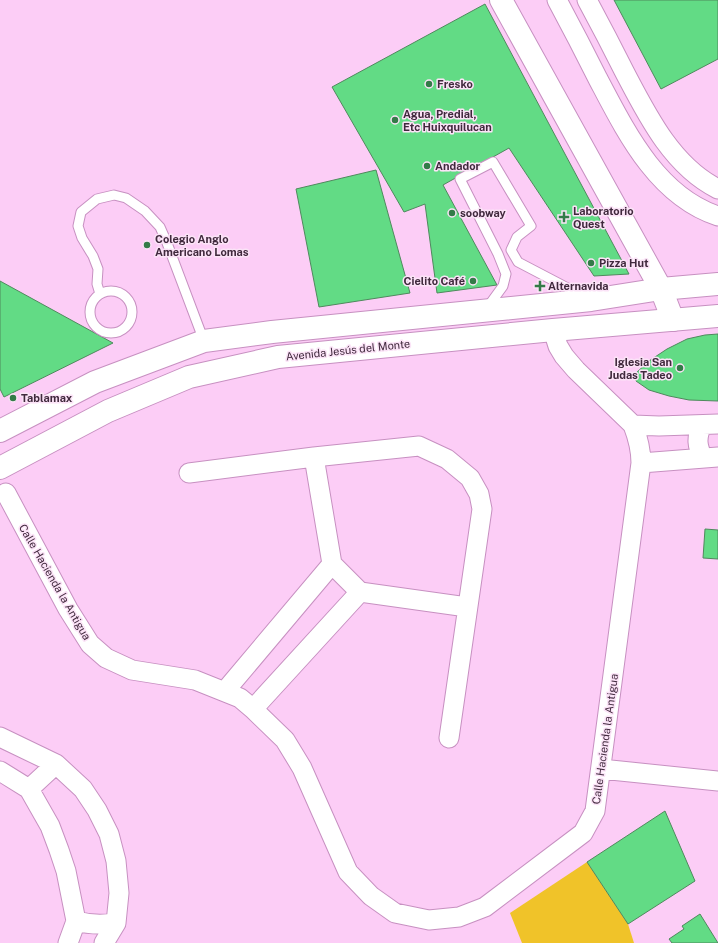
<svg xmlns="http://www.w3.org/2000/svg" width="718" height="943" font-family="'Public Sans',sans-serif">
<rect width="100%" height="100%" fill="#fccdf6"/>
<path fill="#f0c329" d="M587,862l41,62 6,19h-112l-12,-30z"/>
<path fill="#62db85" stroke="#4f895d" d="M614,0h104v59l-57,30z
M485,4l144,270 -35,2 -85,-128 -66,37 54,100 -60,8 -12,-89 -21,8 -72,-125z
M376,170l34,123 -91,14 -23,-118z
M0,281l113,62 -109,54 -4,-8z
M718,334v67l-29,-1 -20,-4 -20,-6 -13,-9 -1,-7 14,-13 18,-12 20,-10 18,-4z
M705,529l13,1v29l-15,-1z
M665,811l30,70 -67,43 -41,-62z
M700,914l18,29h-46l-3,-4 15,-10 -2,-3z"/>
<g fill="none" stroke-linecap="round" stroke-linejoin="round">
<defs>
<path id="service" d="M90 312a21 21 0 1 1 42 0a21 21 0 1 1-42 0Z
M100,294l-3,-10 1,-15 -5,-13 -11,-18 -4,-12 3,-14 16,-13 17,-4 12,3 19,13 15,16 7,16 37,98
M487,308l16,-22 3,-12 -8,-20 -38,-75 33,-17 38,64 -14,11 -6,13 7,12 65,34"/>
<path id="minor" d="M557,0c14,26 28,53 41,79 28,53 59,117 120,137
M587,0c13,24 25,47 37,71 23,44 48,95 94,118
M633,425l26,1 59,-2
M702,425c-6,13 -5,21 1,33
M314,457l18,107 28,28 107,15
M641,463l77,-6
M189,473l125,-16 105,-11 28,13 23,19 9,16 3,15 -33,229
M6,493l62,116 22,35 16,14 26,12 63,10 45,18 13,11 32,31 17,28 46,104 23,24 24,17 34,7 30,-3 26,-10 98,-74 12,-22 46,-348c0,-14 -3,-25 -8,-38l-57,-55 -12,-14 -6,-10 -5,-16
M225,691l107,-127
M253,709l107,-117
M0,737l56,27 27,25 14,21 12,24 7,27 3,32 -3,30 -12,20
M601,769l117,12
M0,771l29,18 21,37 9,24 7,21 10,50 -8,22
M29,789l27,-25
M76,921c14,4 25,4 40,2"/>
<path id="tertiary" d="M501,0l160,289 12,31"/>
<path id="secondary" d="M0,431l95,-49 109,-41 68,-9 319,-32 70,-11 57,-5
M0,468l108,-57 81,-34 89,-20 275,-27 165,-14"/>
</defs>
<use href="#service" stroke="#c790c1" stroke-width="11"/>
<use href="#minor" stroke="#c790c1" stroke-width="21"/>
<use href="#tertiary" stroke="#c790c1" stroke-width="24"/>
<use href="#secondary" stroke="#c790c1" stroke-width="24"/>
<use href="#service" stroke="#fff" stroke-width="9"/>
<use href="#minor" stroke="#fff" stroke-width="19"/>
<use href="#tertiary" stroke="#fff" stroke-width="22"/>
<use href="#secondary" stroke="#fff" stroke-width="22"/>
</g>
<g fill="#337b48" stroke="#fbe3f7" stroke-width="1.5">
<circle cx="429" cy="84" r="4"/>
<circle cx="395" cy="120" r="4"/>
<circle cx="427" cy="166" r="4"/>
<circle cx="452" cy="213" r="4"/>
<path d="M562 211h4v4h4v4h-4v4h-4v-4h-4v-4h4z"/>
<circle cx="147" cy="245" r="4"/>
<circle cx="591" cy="263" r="4"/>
<circle cx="473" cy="281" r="4"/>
<path d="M538 280h4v4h4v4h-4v4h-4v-4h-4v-4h4z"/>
<circle cx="680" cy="368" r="4"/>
<circle cx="13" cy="398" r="4"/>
</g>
<g text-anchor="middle" stroke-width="3" stroke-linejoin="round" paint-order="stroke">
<g font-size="11" font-weight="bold" fill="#40293d" stroke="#fbe3f7" text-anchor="start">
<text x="437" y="88">Fresko</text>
<text x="403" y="118">Agua, Predial,<tspan x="403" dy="13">Etc Huixquilucan</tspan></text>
<text x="435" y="170">Andador</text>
<text x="573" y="215">Laboratorio<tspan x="573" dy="13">Quest</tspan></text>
<text x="460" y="217">soobway</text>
<text x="155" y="243">Colegio Anglo<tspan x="155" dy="13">Americano Lomas</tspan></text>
<text x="599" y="267">Pizza Hut</text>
<text x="465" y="285" text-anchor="end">Cielito Café</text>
<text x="548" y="290">Alternavida</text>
<text x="672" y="366" text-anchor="end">Iglesia San<tspan x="672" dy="13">Judas Tadeo</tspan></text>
<text x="21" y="402">Tablamax</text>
</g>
<g font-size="11" fill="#40293d" stroke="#fbe3f7">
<text transform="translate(348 350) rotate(-6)" y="4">Avenida Jesús del Monte</text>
<text transform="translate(55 582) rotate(60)" y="4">Calle Hacienda la Antigua</text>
<text transform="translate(605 739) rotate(-82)" y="4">Calle Hacienda la Antigua</text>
</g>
</g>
</svg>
